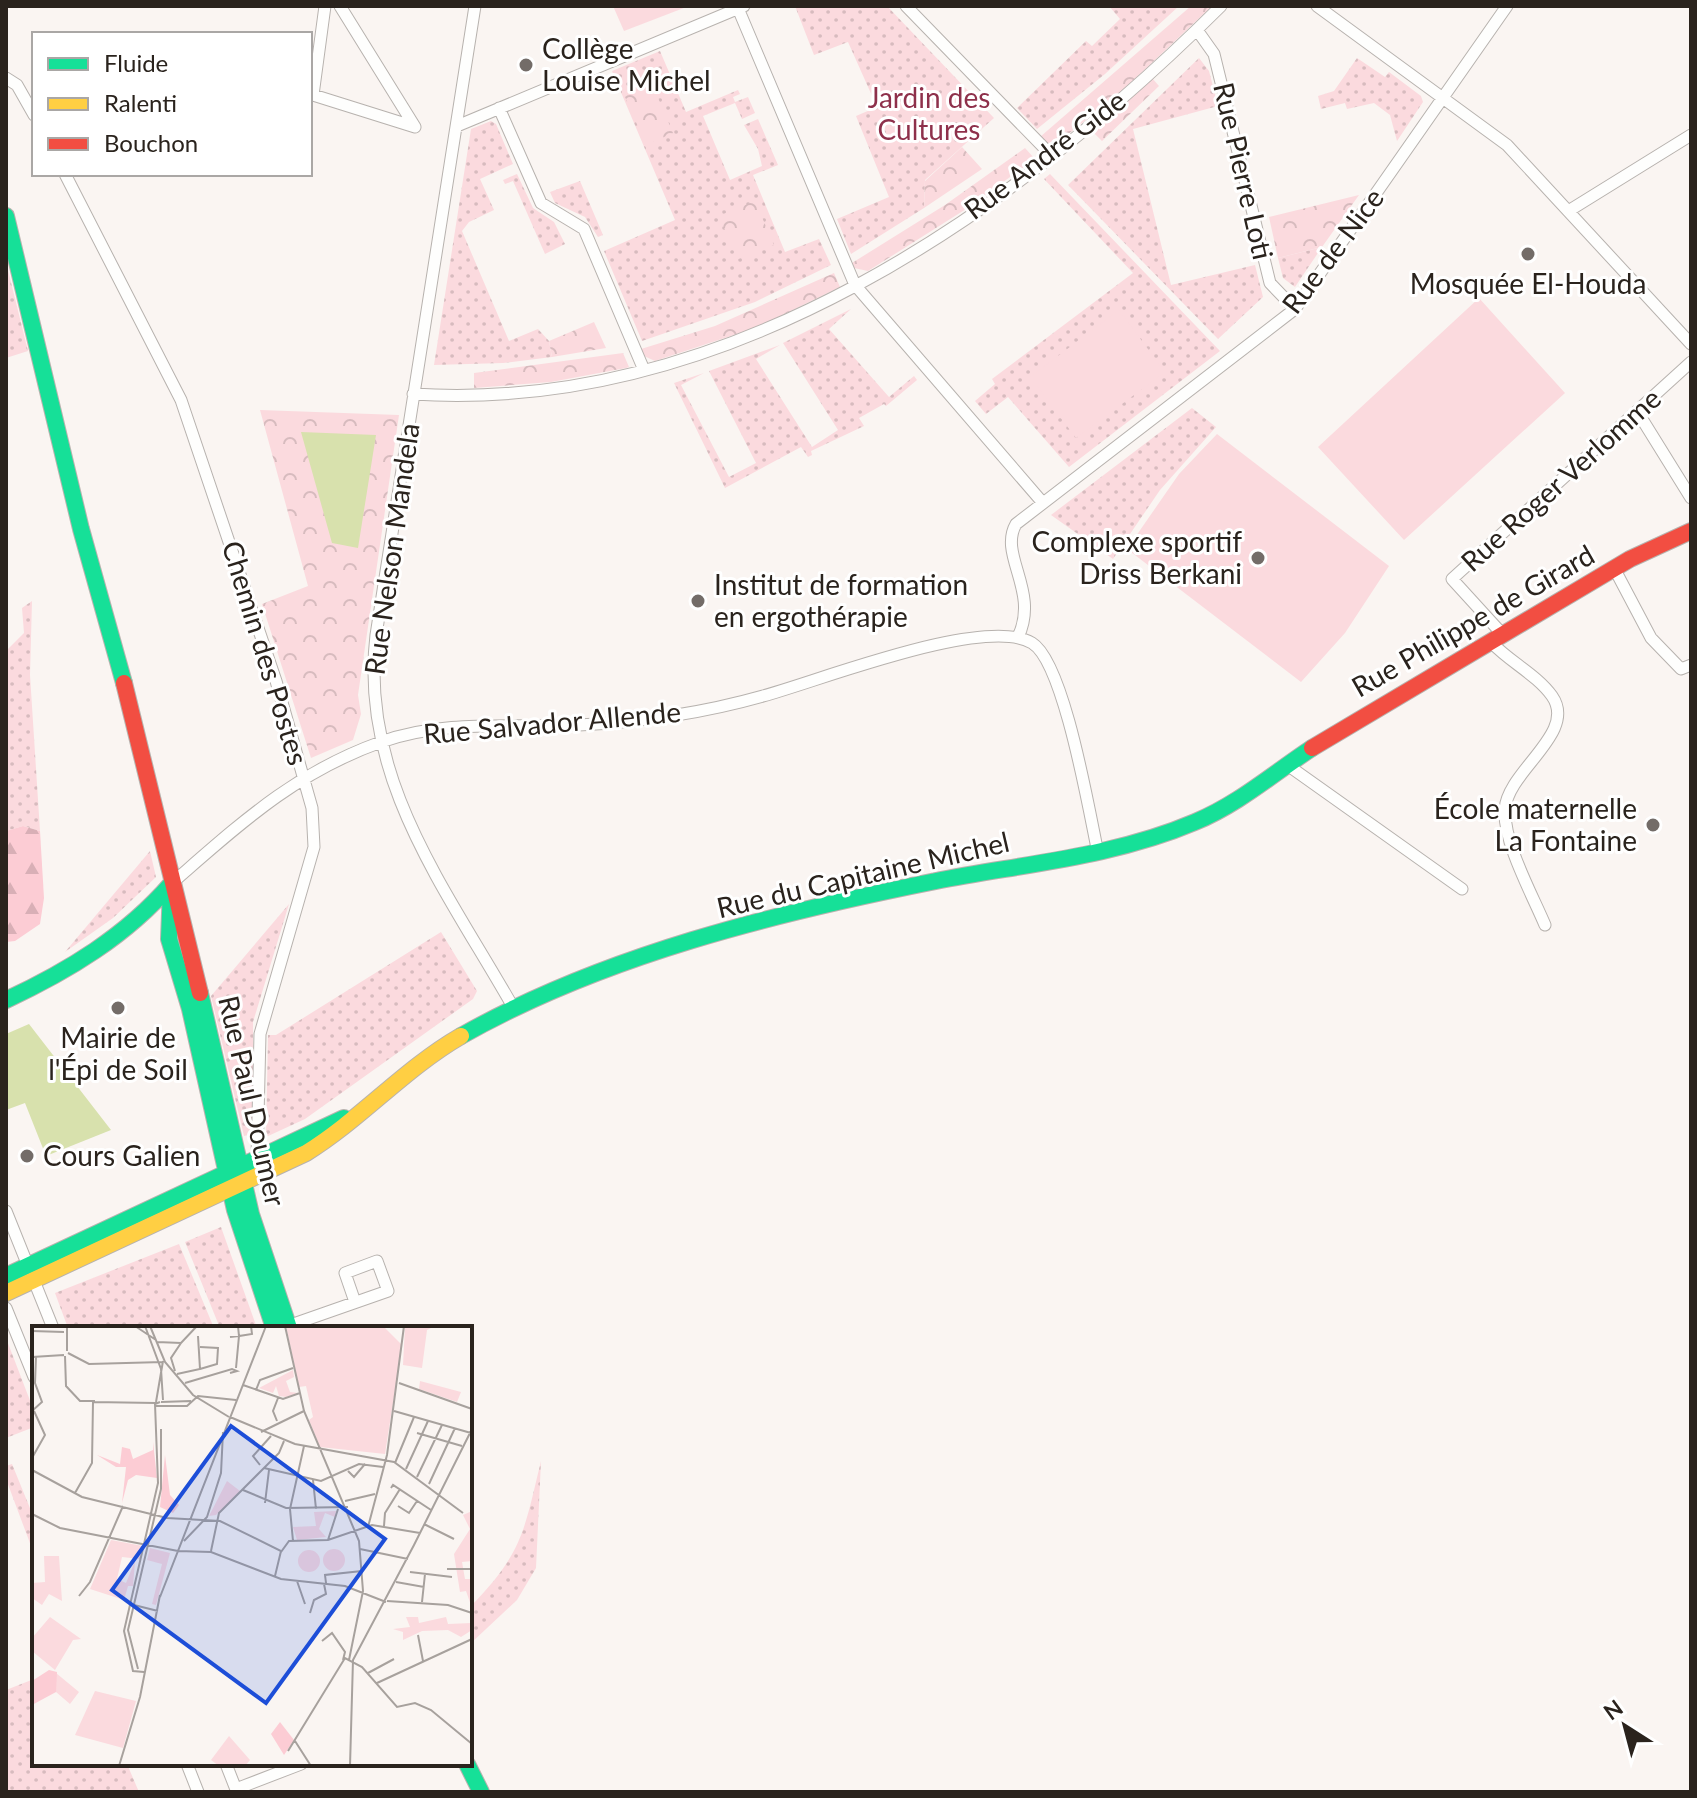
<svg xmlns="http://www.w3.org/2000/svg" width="1697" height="1798" font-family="Lato,sans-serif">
<defs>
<pattern id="grass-dots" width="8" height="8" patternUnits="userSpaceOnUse" patternTransform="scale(2)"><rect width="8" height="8" fill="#fbdade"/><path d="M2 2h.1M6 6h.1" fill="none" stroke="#d7bbbe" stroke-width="1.8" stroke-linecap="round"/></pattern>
<pattern id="forest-firs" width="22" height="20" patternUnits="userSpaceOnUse" patternTransform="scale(2)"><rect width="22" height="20" fill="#fcccd4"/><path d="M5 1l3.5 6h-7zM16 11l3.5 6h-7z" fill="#d8afb6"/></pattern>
<pattern id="park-crowns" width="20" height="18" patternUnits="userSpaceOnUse" patternTransform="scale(2)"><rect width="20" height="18" fill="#fbdade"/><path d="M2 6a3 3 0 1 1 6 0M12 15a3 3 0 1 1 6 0" fill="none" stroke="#d7bbbe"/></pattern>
</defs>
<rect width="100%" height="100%" fill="#faf5f2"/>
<path fill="url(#grass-dots)" d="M795,6h92l107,112 -69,62 -1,28 -73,46 -14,-35 52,-22 -33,-81 21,-9 -29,-65 -34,13z
M1109,6h70l-74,68 -68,55 -20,-21 69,-67 6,5 28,-27z
M660,51l26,61 52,-22 2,4 -7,3 2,5 13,-5 7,16 -13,6 -7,-16 -32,13 27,64 32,-14 -4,-17 -14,-24 14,-6 20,46 -25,10 32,77 34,-13 12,26 -76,37 -113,39 -38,-90 71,-31 -63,-149z
M1199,58l10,13 9,35 -85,23 38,156 84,-20 8,32 -45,42 -150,-154z
M1357,58l28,19 4,-5 32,24 2,6 -26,39 -7,-26 -16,-12 -27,6 -2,-6 -24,6 -3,-13 16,-5z
M491,121l5,3 17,40 -33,15 14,31 -25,12 -7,9 47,110 29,-12 11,12 3,16 -49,6 -69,2 37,-236z
M517,174l16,34 21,14 11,22 -20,10 -32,-73 -8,3 -2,-4z
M1050,174l170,177 -151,116 -61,-70 -22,17 -11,-13 20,-17 -3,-5 141,-106 -89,-94z
M580,181l23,54 -5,2 -13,-20 -30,-14 -5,-11z
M1322,247l-27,40 -12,-9 -5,-20z
M6,262l22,89 -22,7z
M851,309l-22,20 60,68 25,-21 3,4 -31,26 -2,-2 -25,14 5,8 -53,25 1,4 -4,2 -7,-10 -76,41 -51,-105 30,-10 -23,12 48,92 27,-14 -47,-92 71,-26 -24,14 56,88 26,-17 -55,-87z
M1192,408l24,19 -56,63 -47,69 -62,-44z
M32,601l-2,74 10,156 -17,-5 -17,5v-180l18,-18 -2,-25z
M150,851l6,26 -43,41 -48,34z
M289,904l-36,118v112l-9,2 -33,-140z
M441,932l36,59 -4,8 -168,120 -39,18 2,-102h8z
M221,1227l36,101h-37l-35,-86z
M179,1244l35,84h-146l-13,-35z
M6,1338l28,73v16l-28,11z
M541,1461l-5,107 -19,32 -47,44v-37c53,-54 54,-76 71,-146z
M12,1464l22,54v36l-28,-75v-13z
M34,1679v85h93l12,28h-133v-102z"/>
<path fill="url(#forest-firs)" d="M23,826l17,5 4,67 -4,26 -25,17 -9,1v-111z"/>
<path fill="url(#park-crowns)" d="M1191,6h21l-91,86 -64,51 -8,1 -9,-7z
M1152,78l7,8 -57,55 -11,-11z
M650,79l23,54 -27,12 -24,-55z
M962,147l20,22 -58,39 1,-27z
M1025,148l10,11 -69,50 -98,62 -14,-3 -2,-5 93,-58z
M1359,195l-37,52 -44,11 -9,-41z
M755,201l19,44 -36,14 -19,-43z
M834,273l6,14 -82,40 -103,34 -11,-5 -3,-7 74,-23z
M594,322l12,26 -54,9 -3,-16z
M623,353l6,14 -3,1 -75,14 -77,6v-15z
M260,410l139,5 -41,280 3,19 -8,26 -42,18 -49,-154 46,-18z"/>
<path fill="#fbdade" d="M613,6h76l-65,25z
M1479,298l86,95 -161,147 -86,-93z
M1119,310l46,62 -89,66 -46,-61z
M1217,434l172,132 -44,67 -44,49 -174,-133 52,-75z"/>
<path fill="#d8e1ad" d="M301,432l75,3 -18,113 -26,-5z
M29,1024l82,106 -65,26 -21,-53 -19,7v-76z"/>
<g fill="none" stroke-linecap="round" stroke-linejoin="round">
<defs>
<path id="street" d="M325,6l-12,89 102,32
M340,6l75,121
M475,6l-99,629c-17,143 70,254 137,372
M737,6l118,279 188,218
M906,6l145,149
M1317,6l190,139 184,199
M1197,30l17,24 56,229 25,26
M6,78l11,7 17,30
M499,108l42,95 43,26 60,141
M457,126l287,-120
M65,174l116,226 95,281 36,127 2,39 -54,187 -3,125
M1570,210l121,-75
M413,394c312,20 597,-178 808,-388
M1637,411l54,87
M1614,568l37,70 30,31 10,-4
M1504,636l-52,-57 239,-217
M1018,637c22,-46 -20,-82 -2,-113l279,-215 212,-303
M1492,643c18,19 45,32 60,53 26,37 -44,74 -47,113 -2,33 27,85 40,116
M1286,764l176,125
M172,883c68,-59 122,-110 209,-141 63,-23 132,-14 198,-17 62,-3 124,-12 184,-29 56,-15 222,-81 269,-53 32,19 57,168 66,210
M6,1211l47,117
M6,1308l28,69
M288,1326l100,-35 -11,-30 -32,12 10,29
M187,1764l11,28
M226,1764l11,28
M236,1789l65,-25"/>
<path id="fast" d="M6,216l75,313 43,154
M171,888l-2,51 21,70 45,201 39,118
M200,993l51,221 38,114
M6,1000c62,-29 120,-64 165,-116
M461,1036c143,-81 315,-123 475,-155 87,-17 177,-24 259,-59 42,-17 79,-49 117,-74
M6,1276l338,-158
M467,1764l14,28"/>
<path id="slow" d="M6,1293l300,-140c55,-34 98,-84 155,-117"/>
<path id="jam" d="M124,683l76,310
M1312,748l318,-189 61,-28"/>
</defs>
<use href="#street" stroke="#b7b2ae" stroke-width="13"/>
<use href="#fast" stroke="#b7b2ae" stroke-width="18"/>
<use href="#slow" stroke="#b7b2ae" stroke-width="18"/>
<use href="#jam" stroke="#b7b2ae" stroke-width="18"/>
<use href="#street" stroke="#fefefd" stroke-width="11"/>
<use href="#fast" stroke="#16e098" stroke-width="16"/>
<use href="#slow" stroke="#ffcf43" stroke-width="16"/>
<use href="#jam" stroke="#f24e42" stroke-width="16"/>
</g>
<g fill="#736c68" stroke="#fff" stroke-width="3">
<circle cx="526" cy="65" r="8"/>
<circle cx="1528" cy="254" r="8"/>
<circle cx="1258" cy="558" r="8"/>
<circle cx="698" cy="601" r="8"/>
<circle cx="1653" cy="825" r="8"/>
<circle cx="118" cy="1008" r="8"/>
<circle cx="27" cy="1156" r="8"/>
</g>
<g text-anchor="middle" stroke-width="6" stroke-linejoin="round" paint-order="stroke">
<g font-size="28" fill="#2a231d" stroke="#fff" text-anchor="start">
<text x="542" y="59">Collège<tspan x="542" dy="32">Louise Michel</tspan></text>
<text x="1528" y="294" text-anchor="middle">Mosquée El-Houda</text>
<text x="1242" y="552" text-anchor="end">Complexe sportif<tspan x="1242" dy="32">Driss Berkani</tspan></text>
<text x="714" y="595">Institut de formation<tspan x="714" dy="32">en ergothérapie</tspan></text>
<text x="1637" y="819" text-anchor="end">École maternelle<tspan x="1637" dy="32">La Fontaine</tspan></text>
<text x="118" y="1048" text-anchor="middle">Mairie de<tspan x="118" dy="32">l'Épi de Soil</tspan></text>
<text x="43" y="1166">Cours Galien</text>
</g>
<g font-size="28" fill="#8e304b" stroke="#fff">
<text x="929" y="108">Jardin des<tspan x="929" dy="32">Cultures</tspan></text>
</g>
<g font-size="28" fill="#2a231d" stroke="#fff">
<text transform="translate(1045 155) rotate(-37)" y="10">Rue André Gide</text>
<text transform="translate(1243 171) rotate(77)" y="10">Rue Pierre Loti</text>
<text transform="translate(1333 251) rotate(-53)" y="10">Rue de Nice</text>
<text transform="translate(1561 480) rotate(-42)" y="10">Rue Roger Verlomme</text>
<text transform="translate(392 549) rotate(-82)" y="10">Rue Nelson Mandela</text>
<text transform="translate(1473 621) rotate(-30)" y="10">Rue Philippe de Girard</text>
<text transform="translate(265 653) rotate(73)" y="10">Chemin des Postes</text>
<text transform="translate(552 723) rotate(-5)" y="10">Rue Salvador Allende</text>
<text transform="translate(863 875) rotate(-13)" y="10">Rue du Capitaine Michel</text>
<text transform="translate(252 1101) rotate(77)" y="10">Rue Paul Doumer</text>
</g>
</g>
<g transform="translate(32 1326)">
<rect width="440" height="440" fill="#faf5f2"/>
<path d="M261,44l1,7 -8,4 4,11 8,1 -12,4 -7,-1 -3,-10 -3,7 -14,-5zM388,55l41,11 -4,10 -38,-13zM304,185l-1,6 -10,-4 -6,16 7,8 -29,3 -4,-13 23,-1 -2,-14zM79,214l32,6 -3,13 -18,-2 -5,22 9,4 9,-22 -2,25h-5l-4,14 -34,-11zM118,222l20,5 -14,52 -4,-1 10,-40 -15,-4zM12,230h15l3,45 -13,-7 -7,11 -10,-7v-15l13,-1zM18,291l31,22 -8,1 -18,30 -23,-19v-13zM374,291h12l1,6 27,-6 2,7 24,-1v7l-11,7 -13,-7 -26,1 -19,9v-8l-10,-3 17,-2zM24,347l23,19 -9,12 -14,-12zM197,410l21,24 -5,6h-26l-8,-6z" fill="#fbdade"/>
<path d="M121,116l4,36 -21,-3 -8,5 -6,23 4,-36h-10l-19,-12 23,9 2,-17 8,2 3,10 20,-9zM133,129l5,40 9,10 -6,8 -13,-6zM17,344l8,2 -1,20 -24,13v-24zM248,396l14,18 -10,15 -13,-21z" fill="#fcccd4"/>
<path d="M254,0h97l19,19 -17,109 -65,-7 -11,-27 4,-3 -7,-31 -7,1z" fill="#fbdade"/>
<path d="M373,0h30l-8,4 -5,38 -19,-3zM195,155l13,10 -24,24 -7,1zM440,185v50l-10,1 3,17h7v29l-6,-17 -6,1 -6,-38 16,-25 -7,-14z" fill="#fbdade"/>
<path d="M291 234a11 11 0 1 1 22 0a11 11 0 1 1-22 0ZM266 235a11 11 0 1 1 22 0a11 11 0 1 1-22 0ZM63,365l41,10 -13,47 -48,-13z" fill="#fbdade"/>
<path fill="none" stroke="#a7a19d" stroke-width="2" d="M103,0l21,14M113,0l16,43 2,31M118,0l15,36 28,33 36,22M206,0l1,10 13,-2 -1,-8M253,0l19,85 55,130 4,50 -14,69M0,5l32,1M198,11l9,-1 -3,32M125,16l24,1 16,-17M168,21l18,1 -1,16 -17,5M35,25v-25M36,27l21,11 74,-2M33,30l1,30 14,15h15M0,31l32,-2M143,45l-4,-13 10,-15M145,48l23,-5 -2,-33M153,57l47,-14 5,2 -7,2M367,57l73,26M211,59l40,14 17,-6M224,64l4,-10 33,-12M124,76l7,-41M129,76l30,-1M124,80h31l11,-10 38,4M0,85l10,-9 -7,-19 1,-26M362,85l77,22M198,91l65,27 99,18 69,51M245,95l-4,-10 5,-13M229,106l43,-21M385,107l45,13M0,132l13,-23 -11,-24M363,137l19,-46M228,139l-7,-9 18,-20M232,142l57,13 38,-17 24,3M374,143l22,-48M0,144l50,27 85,21 53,3 61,30 -6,25M316,145l6,6 11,-13M385,151l25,-52M281,154l3,29M397,158l26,-56M359,162l2,-3 38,25M211,164l43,18 62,-1M43,167l17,-30 1,-61 63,1M313,175l30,-7M233,177l4,-33M366,180l11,7 8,-12M0,188l28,14 118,23 33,1 70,27 64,7 41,16M392,198l30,15M352,200l1,-13 15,-24M336,201l19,-72 17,-129M296,214l10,-31M152,215l23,-24 14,-44 2,-41M261,215l-3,-32 14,-63M381,221l59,-118M328,223l48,10M179,225l8,-38 60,-60 5,-12M249,226l8,-11 39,-1 44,-15 48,8M415,243h25M378,246l42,5M265,255l8,23M364,256l28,5M294,257l-1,-8 37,-4M47,270l11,-14 33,-76M128,271l106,-271M355,275l61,4 24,8M390,276l3,-28M102,279l24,6M278,287l4,-13 12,-6 -2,-10M386,309l5,26M290,315l10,-8 13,19 -2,8M106,343l-10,-39 33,-141v-60M112,346l-11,-1 -9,-40 34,-148 -3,-79 5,-2M336,347l26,-14M345,357l95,-44M108,371l20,-102M263,415l16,25M256,425l57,-93 17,9 35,40 18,-4 16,7 41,34M87,440l21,-69M318,440l3,-106 61,-115"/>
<path fill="#1d4ed8" fill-opacity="0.15" stroke="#1d4ed8" stroke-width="4" d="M199,100l154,113 -119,164 -154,-113z"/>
<rect width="440" height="440" fill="none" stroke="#2a231d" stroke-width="4"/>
</g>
<rect width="1697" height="1798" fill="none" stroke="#2a231d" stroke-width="16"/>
<rect x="32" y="32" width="280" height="144" fill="#ffffff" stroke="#aaa7a5" stroke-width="2"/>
<rect x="48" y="58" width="40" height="12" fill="#16e098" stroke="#aaa7a5" stroke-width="2"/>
<text x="104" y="72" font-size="24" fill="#2a231d">Fluide</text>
<rect x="48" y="98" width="40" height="12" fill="#ffcf43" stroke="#aaa7a5" stroke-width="2"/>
<text x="104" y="112" font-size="24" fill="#2a231d">Ralenti</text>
<rect x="48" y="138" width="40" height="12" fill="#f24e42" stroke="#aaa7a5" stroke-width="2"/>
<text x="104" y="152" font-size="24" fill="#2a231d">Bouchon</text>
<g transform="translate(1625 1726) rotate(324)" stroke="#ffffff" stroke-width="6" paint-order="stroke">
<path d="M0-6L14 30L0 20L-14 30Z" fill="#2a231d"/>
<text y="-12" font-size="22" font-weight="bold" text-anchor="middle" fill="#2a231d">N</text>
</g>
</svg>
